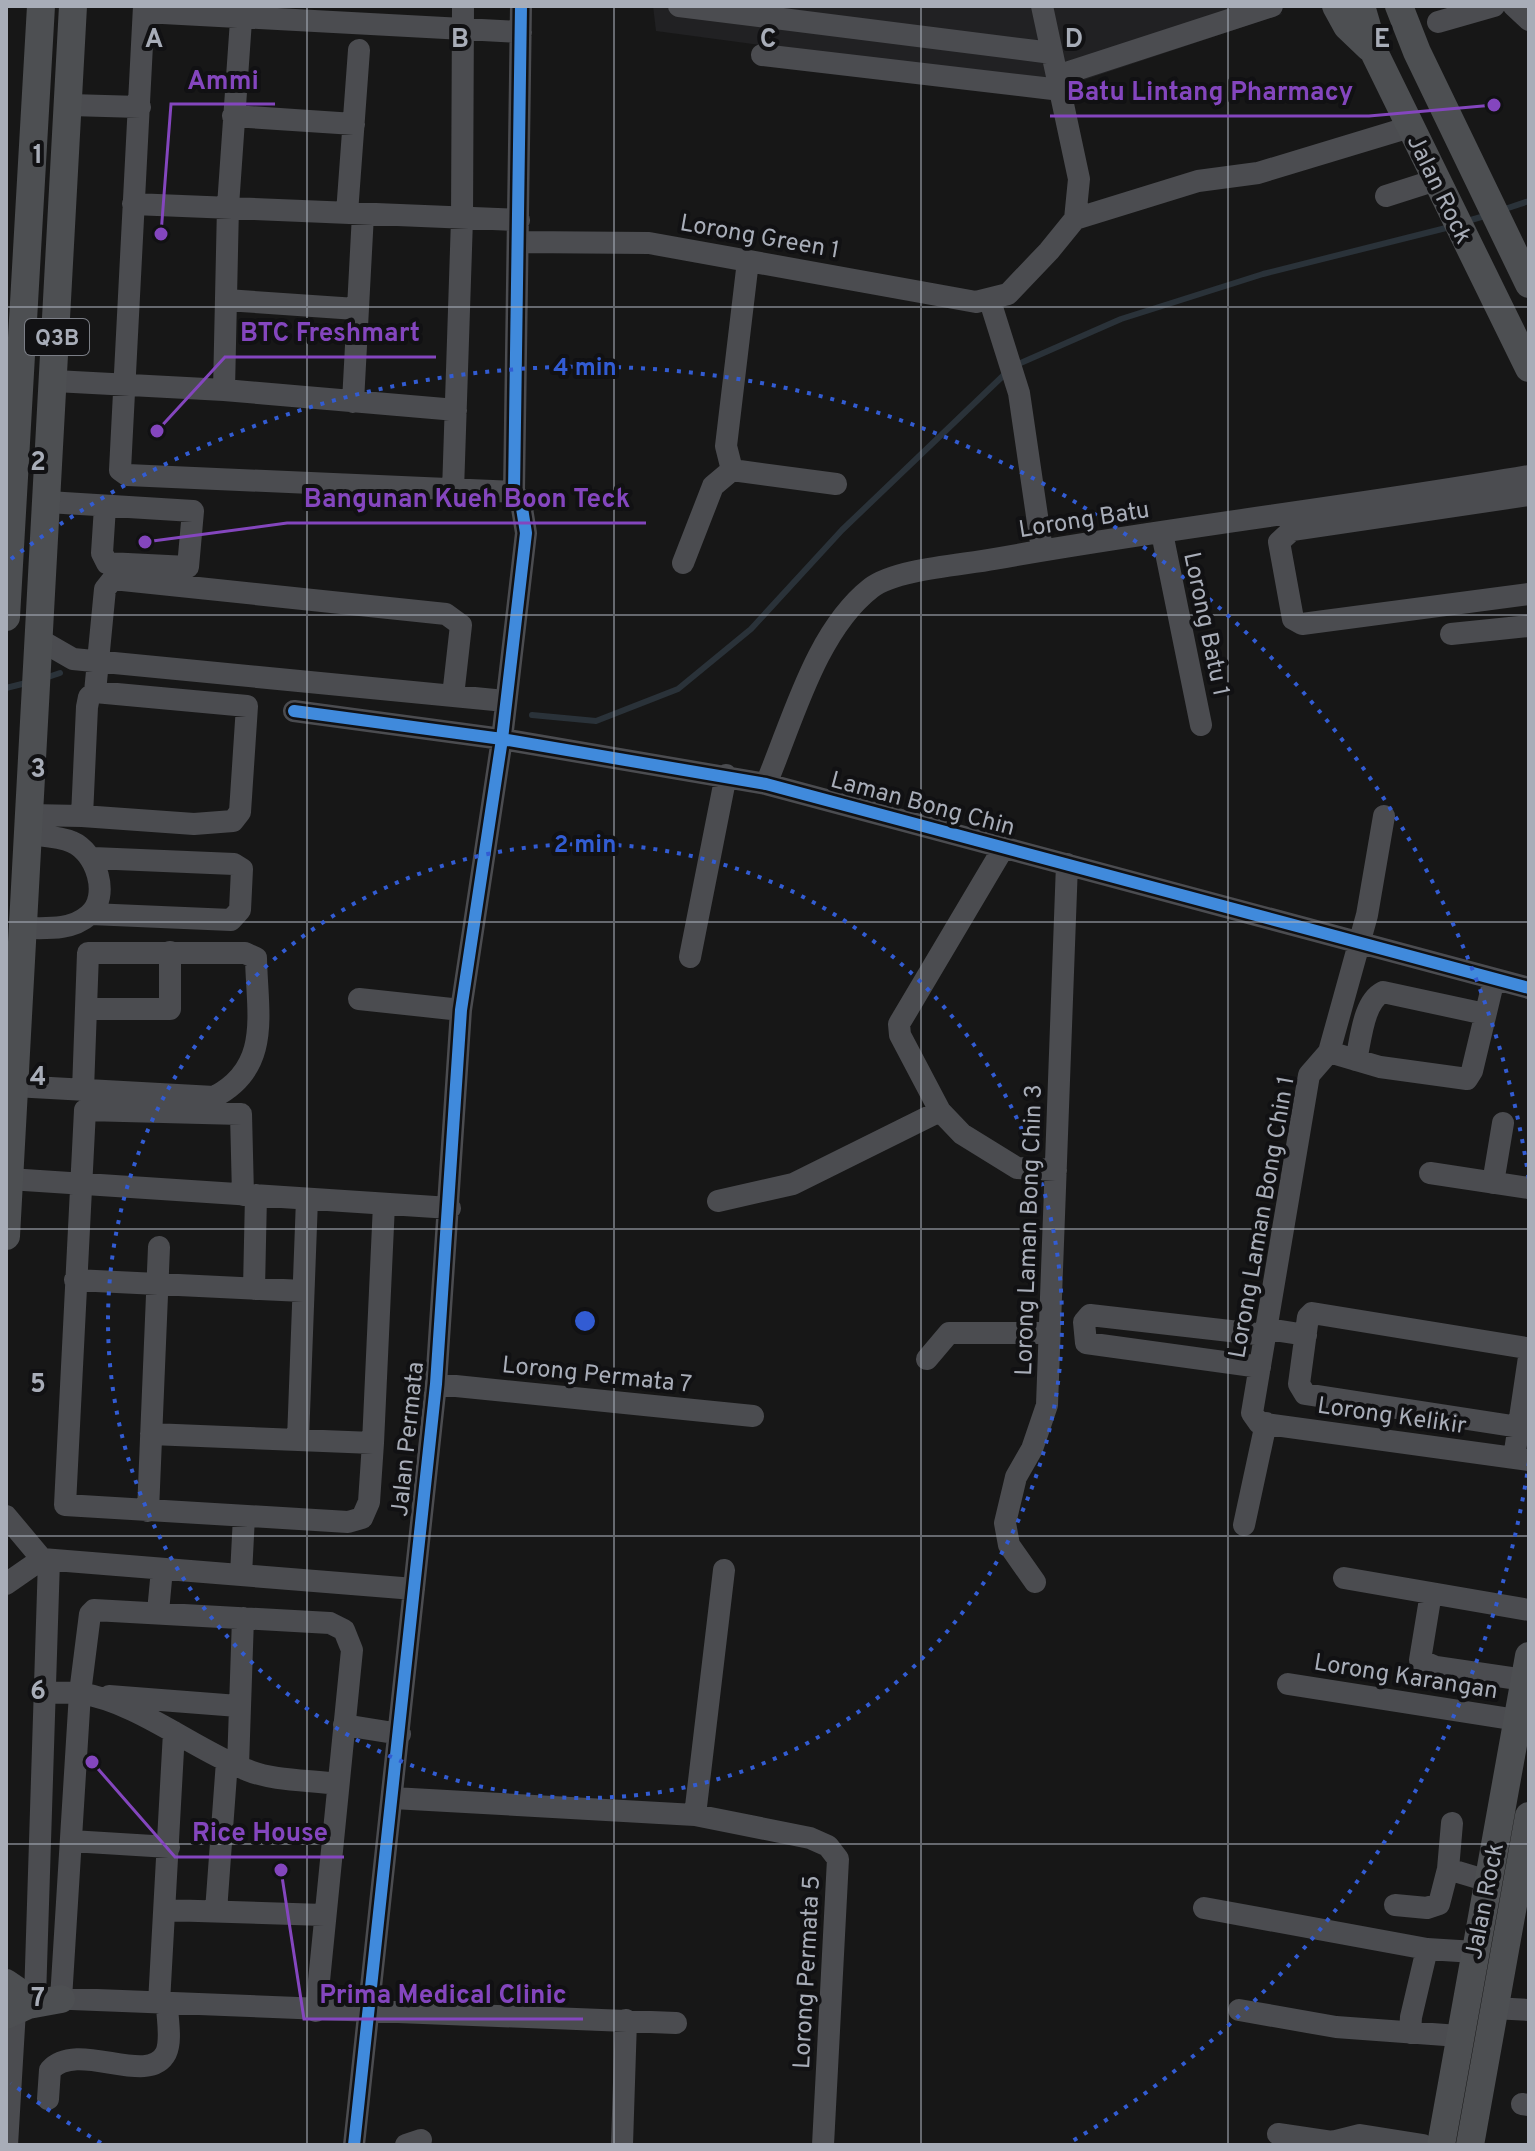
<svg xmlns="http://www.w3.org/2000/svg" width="1535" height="2151" font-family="Overpass,sans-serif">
<rect width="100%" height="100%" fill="#171717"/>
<path fill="#212123" d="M653,6h624l5,8 -216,72 -410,-55z"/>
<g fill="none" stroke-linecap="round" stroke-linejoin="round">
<path stroke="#2a3239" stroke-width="6" d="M1502,210l27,-9
M1464,222l24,-7
M1016,365l105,-46 142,-45 187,-47
M45,678l15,-5
M6,688l24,-6
M532,715l64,6 82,-32 73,-60 91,-99 165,-158"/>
<path stroke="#4b4c50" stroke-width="22" d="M144,6l-24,464 7,5 387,17
M679,6l373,47
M1514,6l15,14
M144,12l377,20
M1438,22l56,-16
M762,55l299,35
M1057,76l215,-70
M70,105l70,2
M233,116l121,8
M1386,196l50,-16
M133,204l386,16
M347,213l12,-163
M1075,219l123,-38 60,-8 152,-46
M519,242l130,1 327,59 32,-8 41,-43 26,-32 4,-40 -37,-173
M226,300l130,9
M990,301l29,92 23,157
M55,381l169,9 232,20
M224,390l4,-184 14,-200
M353,402l10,-188
M732,470l-6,-24 22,-185
M732,470l104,14
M453,491l9,-272 1,-213
M1529,495l-237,35 -13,12 14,77 9,5 227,-30
M48,502l145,9 -5,56 -81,-4 -5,-10 3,-46
M1162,533l39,192
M683,563l30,-77 19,-16
M1451,634l78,-8
M40,640l33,19 432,42
M95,692l152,14 -7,106 -7,9 -39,3 -112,-8 5,-109 2,-10z
M95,692l10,-103 8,-10 333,35 15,11 -8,71
M294,711l208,28 264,45 763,204
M766,784c27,-64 50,-153 105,-196 25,-19 92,-23 123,-29 178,-32 358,-52 535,-83
M29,815l53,1
M1384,816l-17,99 -38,137 -20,23 -57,338 7,10 270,37
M1004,847l-105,177 1,11 40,76 22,23 55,34 39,2
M91,914l140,6 9,-10 2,-41 -8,-5 -141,-6
M23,928c22,0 48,3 66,-13 22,-19 7,-63 -17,-73 -13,-6 -31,-6 -44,-8
M690,957l36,-182
M359,999l102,11
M86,1009h84v-57
M1329,1052l51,15 87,12 5,-8 22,-92
M1356,1060c5,-20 7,-58 27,-68l102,22
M14,1086l200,11c58,-30 43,-84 42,-139l-11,-5h-157l-5,137
M1430,1173l99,15
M9,1179l441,29
M1493,1183l10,-60
M243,1195l-2,-81 -156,-4 -20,395 283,17 14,-4 7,-16 4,-59 11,-239
M718,1201l75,-17 147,-73
M75,1280l228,11
M254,1289l2,-94
M1267,1329l39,6
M927,1359l22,-26h99
M1260,1367l-174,-24 -2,-21 6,-7 175,20
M436,1384l317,32
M151,1434l222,9
M298,1440l9,-241
M1514,1458l15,-101 -3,-9 -214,-35 -4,4 -9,67 6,10 214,33
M148,1511l11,-264
M6,1516l36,43
M1244,1525l22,-102
M241,1575l3,-59
M1344,1578l185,32
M1035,1582l-26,-37 -4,-22 11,-46 16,-28 15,-44 20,-541
M6,1584l36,-25 372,30
M1431,1593l-11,67 16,7 89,13
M158,1612l4,-43
M1288,1684l229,36
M42,1692l38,1 -19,306
M109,1696l129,10
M344,1725l56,9
M238,1766l5,-148
M393,1798l302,17 115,23 18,8 10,13 -15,286
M695,1815l29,-245
M1452,1823l-4,46 40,12
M71,1841l98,6
M1395,1905l32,3 12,-4 9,-35
M1204,1908l223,41 48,3
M165,1910l159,5
M216,1911l11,-150
M35,1998l14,-438
M46,1998l630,25
M159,2003l15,-271
M1493,2008l36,2
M1239,2010l97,17 123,9
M316,2011l36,-361 -8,-20 -14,-7 -236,-13 -4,4 -10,79c60,10 111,55 167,77 26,11 62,10 91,14
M1410,2033l1,-16 16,-68
M48,2099l2,-29c28,-31 98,18 116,-17 6,-13 1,-35 1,-49
M1522,2104l7,1
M1278,2134l54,8 28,-7 63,10
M7,2145l8,-135
M354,2145l82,-761 25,-374 41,-271 24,-206 -5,-31 -7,-10 7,-486
M406,2145l15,-5
M622,2145l4,-125"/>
<path stroke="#4d4f52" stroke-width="28" d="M1336,6l11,20 22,21
M1361,6l14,48 154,314
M1399,6l18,46 112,232
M6,617l35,-611
M6,1236l67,-1230
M6,1983l22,15
M6,2015l22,-10 33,-6
M1441,2145l88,-489
M1470,2145l59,-329"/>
<defs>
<path id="cycleway" d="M294,711l208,28 264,45 763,204
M354,2145l82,-761 25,-374 41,-271 24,-206 -5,-31 -7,-10 7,-486"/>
</defs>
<use href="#cycleway" stroke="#111113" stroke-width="17"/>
<use href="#cycleway" stroke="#408adc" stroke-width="12"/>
</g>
<path fill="none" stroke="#a8adb8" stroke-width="2" stroke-opacity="0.55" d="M307,6v2139M614,6v2139M921,6v2139M1228,6v2139M6,307h1523M6,615h1523M6,922h1523M6,1229h1523M6,1536h1523M6,1844h1523"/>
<g fill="none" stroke="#325cd3" stroke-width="4" stroke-dasharray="4 8">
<circle cx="585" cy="1321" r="477"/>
<path d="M1529 1462A954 954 0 0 1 1069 2143M101 2143A954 954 0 0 1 11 2083M11 559A954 954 0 0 1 1529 1180"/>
</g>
<g text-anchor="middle" stroke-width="8" stroke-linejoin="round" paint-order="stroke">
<rect fill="#111113" stroke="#7b7e86" stroke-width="2" x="25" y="319" width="64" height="36" rx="6"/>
<g font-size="22" font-weight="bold" fill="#a8adb8">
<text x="57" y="345">Q3B</text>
</g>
<g font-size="24" fill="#a8adb8" stroke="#111113">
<text transform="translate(1440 189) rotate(64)" y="8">Jalan Rock</text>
<text transform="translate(760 236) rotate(10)" y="8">Lorong Green 1</text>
<text transform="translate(1084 519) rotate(-9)" y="8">Lorong Batu</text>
<text transform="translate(1207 624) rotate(78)" y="8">Lorong Batu 1</text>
<text transform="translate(923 803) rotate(15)" y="8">Laman Bong Chin</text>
<text transform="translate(1261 1217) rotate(-80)" y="8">Lorong Laman Bong Chin 1</text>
<text transform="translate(1028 1230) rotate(-88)" y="8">Lorong Laman Bong Chin 3</text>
<text transform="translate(597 1374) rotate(6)" y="8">Lorong Permata 7</text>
<text transform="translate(1392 1415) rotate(8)" y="8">Lorong Kelikir</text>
<text transform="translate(407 1439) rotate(-84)" y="8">Jalan Permata</text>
<text transform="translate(1406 1676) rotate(9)" y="8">Lorong Karangan</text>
<text transform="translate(1484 1901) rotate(-79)" y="8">Jalan Rock</text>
<text transform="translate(806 1972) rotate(-87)" y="8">Lorong Permata 5</text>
</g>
</g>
<g font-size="26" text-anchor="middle" font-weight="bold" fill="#a8adb8" stroke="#111113" stroke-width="8" stroke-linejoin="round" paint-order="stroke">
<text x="154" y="47">A</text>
<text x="460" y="47">B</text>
<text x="768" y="47">C</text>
<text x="1074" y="47">D</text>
<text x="1382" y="47">E</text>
<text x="38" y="163">1</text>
<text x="38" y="470">2</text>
<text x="38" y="777">3</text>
<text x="38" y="1085">4</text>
<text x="38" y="1392">5</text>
<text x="38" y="1699">6</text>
<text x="38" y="2006">7</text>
</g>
<circle cx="585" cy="1321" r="12" fill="#325cd3" stroke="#111113" stroke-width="4"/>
<g font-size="24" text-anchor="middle" font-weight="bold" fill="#325cd3" stroke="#111113" stroke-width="8" stroke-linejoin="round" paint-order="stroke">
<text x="585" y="375">4 min</text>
<text x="585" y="852">2 min</text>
</g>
<path fill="none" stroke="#8446be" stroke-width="3" d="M161 234L171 104H275M1494 105L1369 116H1050M157 431L225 357H436M145 542L287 523H646M92 1762L175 1857H344M281 1870L304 2019H583"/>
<g fill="#8446be" stroke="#111113" stroke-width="3">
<circle cx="161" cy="234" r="8"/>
<circle cx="1494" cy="105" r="8"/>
<circle cx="157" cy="431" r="8"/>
<circle cx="145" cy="542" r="8"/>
<circle cx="92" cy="1762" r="8"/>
<circle cx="281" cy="1870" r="8"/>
</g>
<g font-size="26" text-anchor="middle" font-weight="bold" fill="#8446be" stroke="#111113" stroke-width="8" stroke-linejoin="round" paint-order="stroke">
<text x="223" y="89">Ammi</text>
<text x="1210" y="100">Batu Lintang Pharmacy</text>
<text x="330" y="341">BTC Freshmart</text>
<text x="467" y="507">Bangunan Kueh Boon Teck</text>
<text x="260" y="1841">Rice House</text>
<text x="443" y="2003">Prima Medical Clinic</text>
</g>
<rect width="1535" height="2151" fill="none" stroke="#a8adb8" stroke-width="16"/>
</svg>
